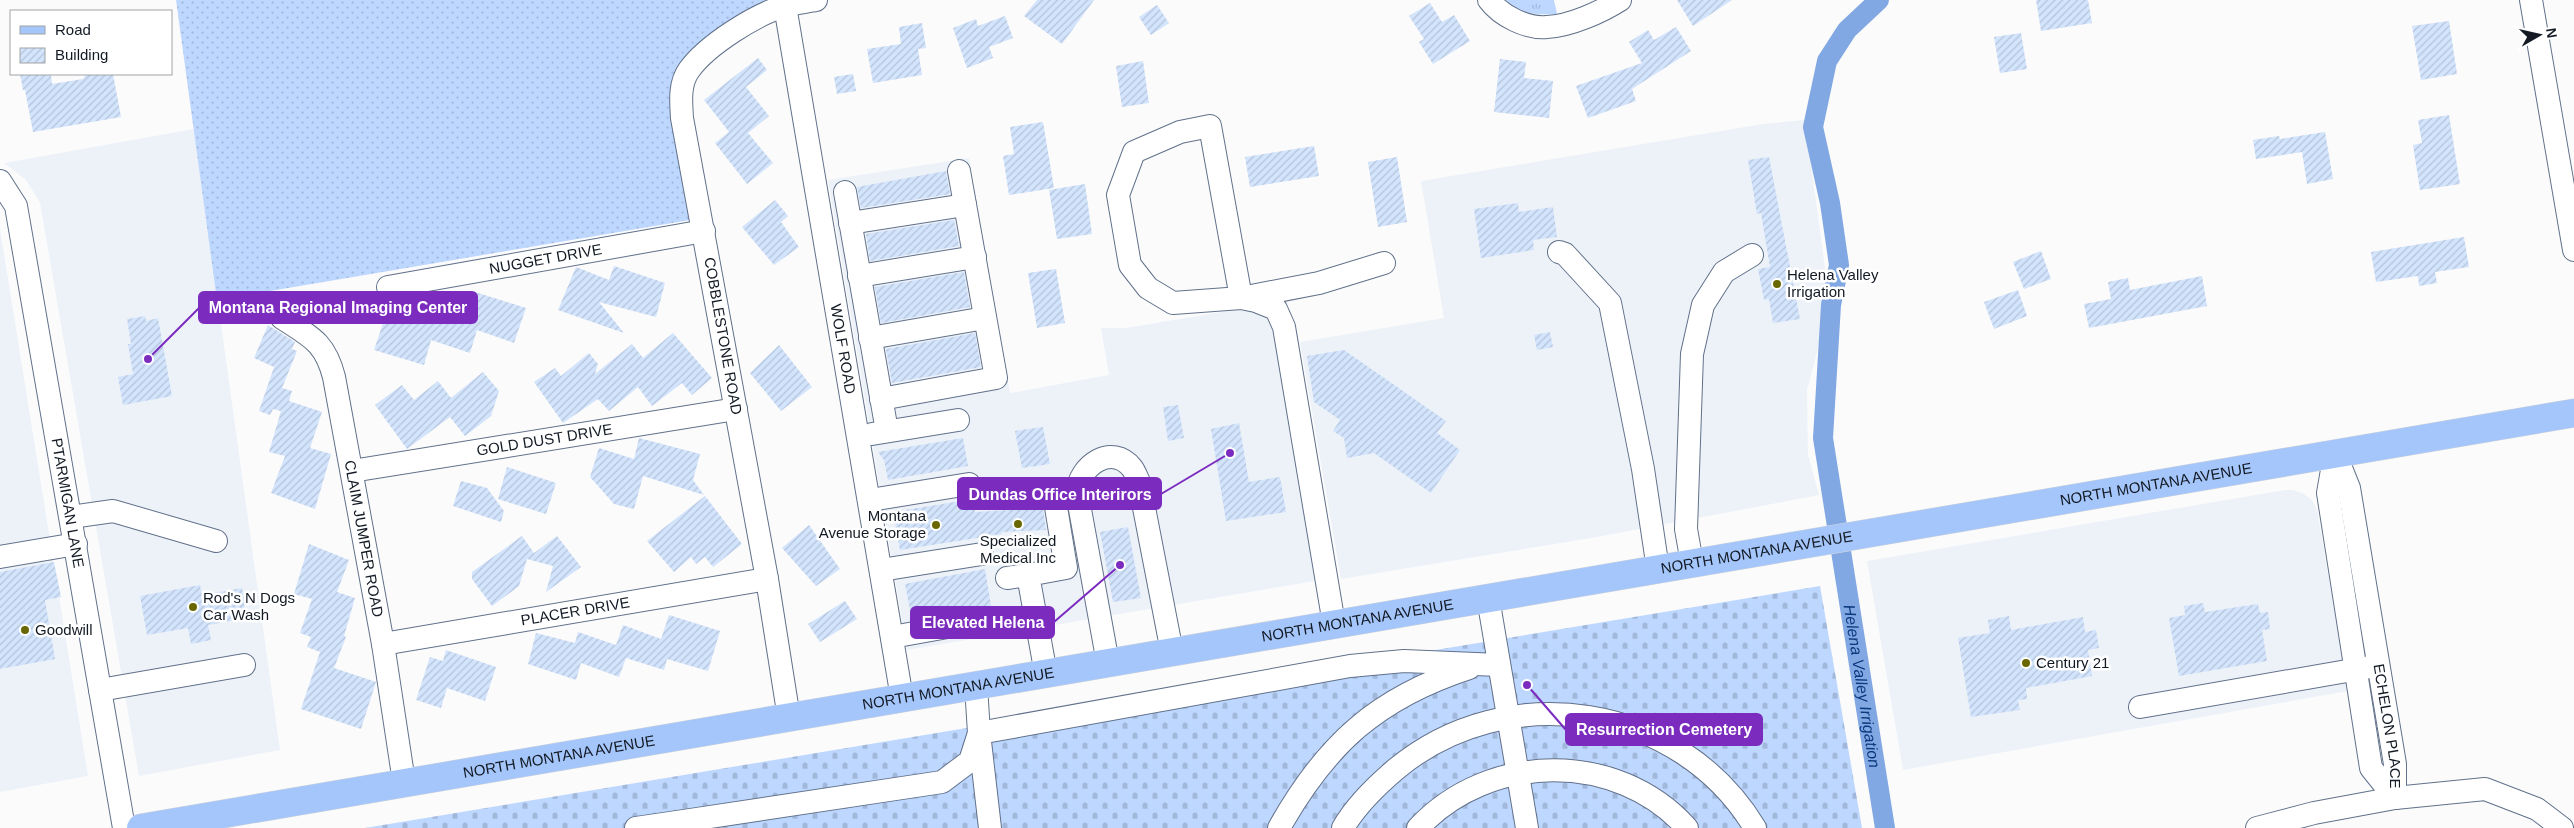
<svg xmlns="http://www.w3.org/2000/svg" width="2574" height="828" font-family="Arial,sans-serif">
<defs>
<pattern id="grass-dots" width="8" height="8" patternUnits="userSpaceOnUse" patternTransform="scale(1.25)"><rect width="8" height="8" fill="#bed7ff"/><path d="M2 2h.1M6 6h.1" fill="none" stroke="#a2b8da" stroke-width="1.8" stroke-linecap="round"/></pattern>
<pattern id="cemetery-stones" width="16" height="16" patternUnits="userSpaceOnUse" patternTransform="scale(1.25)"><rect width="16" height="16" fill="#bed7ff"/><path d="M2 7V4a2 2 0 0 1 4 0v3zM10 15v-3a2 2 0 0 1 4 0v3z" fill="#a2b8da"/></pattern>
<pattern id="park-tufts" width="24" height="20" patternUnits="userSpaceOnUse" patternTransform="scale(1.25)"><rect width="24" height="20" fill="#bed7ff"/><path d="M3 7l-1-3M5 7V3M7 7l1-3M15 17l-1-3M17 17v-4M19 17l1-3" fill="none" stroke="#a2b8da"/></pattern>
<pattern id="building-hatch" width="6" height="6" patternUnits="userSpaceOnUse" patternTransform="scale(1.25)"><rect width="6" height="6" fill="#d3e4fd"/><path d="M-1 1l2-2M0 6l6-6M5 7l2-2" fill="none" stroke="#b4c3d9"/></pattern>
</defs>
<rect width="100%" height="100%" fill="#fbfbfb"/>
<path fill="#edf2f9" d="M1805,120l20,148 1,38 -6,35 -13,49 1,65 11,40 -222,42 -256,42 -41,-237 144,-24 -23,-137 342,-57z
M194,129l86,621 -141,26 -99,-573 -14,-23 -22,-17z
M969,158l41,235 99,-18 -8,-47h25l125,-21 18,9 7,13 45,251 -414,70 -79,-470z
M0,229l88,547 -88,16z
M2285,490h8l11,4 8,6 5,10 31,181 -445,79 -36,-209z"/>
<path fill="url(#grass-dots)" d="M176,0h608l-76,50 -27,42 9,128 -473,80z"/>
<path fill="url(#cemetery-stones)" d="M1820,586l42,242h-1497z"/>
<path fill="url(#park-tufts)" d="M1505,0h49l3,14c-19,1 -39,1 -52,-14z"/>
<g fill="none" stroke-linecap="round" stroke-linejoin="round">
<path stroke="#82a8e3" stroke-width="20" id="s1" d="M1879,0l-32,30 -20,31 -14,66 17,76 9,62 -8,40 -8,133 62,390"/>
</g>
<path fill="url(#building-hatch)" d="M1037,0h57l-32,44 -38,-28z
M1677,0h55l-39,26z
M2036,0h52l4,23 -51,8z
M1430,3l12,19 12,-7 16,26 -37,23 -14,-22 5,-3 -15,-23z
M1157,5l12,18 -18,12 -12,-18z
M1005,16l8,22 -24,9 4,11 -26,10 -14,-40 23,-9 2,7z
M2449,21l8,53 -36,6 -9,-54z
M922,23l4,25 -8,1 4,26 -49,8 -6,-34 34,-5 -2,-17z
M1676,27l15,24 -59,38 4,12 -48,17 -12,-32 66,-23 -13,-21 19,-12 6,10z
M2021,33l6,36 -27,4 -6,-36z
M758,58l9,12 -21,17 23,29 -21,17 25,30 -26,21 -32,-41 14,-11 -25,-32z
M1500,59l26,3 -2,16 29,3 -4,37 -55,-6z
M1143,61l6,42 -27,4 -6,-41z
M20,74h31l1,10 31,-5 3,-5h27l8,43 -88,15 -8,-42h-2z
M853,74l3,17 -19,3 -3,-17z
M2449,115l11,69 -40,6 -7,-45 9,-2 -4,-23z
M1043,122l11,66 -45,7 -6,-39 11,-2 -4,-27z
M2325,132l8,47 -26,5 -5,-32 -46,7 -3,-19 26,-4 1,3z
M1314,146l5,30 -69,11 -5,-30z
M1397,157l10,65 -29,5 -10,-65z
M1769,157l31,162 -27,4 -4,-24 -5,1 -6,-31 12,-2 -9,-54 -4,1 -9,-54z
M946,171l4,23 -89,14 -4,-21z
M1085,184l7,50 -35,5 -8,-49z
M775,200l13,16 -7,6 18,25 -25,18 -32,-38z
M1518,203l1,9 34,-5 4,30 -24,3 1,10 -53,8 -7,-49z
M954,220l5,26 -89,15 -4,-27z
M2464,237l5,30 -34,5 2,11 -18,3 -1,-10 -42,6 -5,-30z
M2041,251l10,28 -27,10 -11,-27z
M614,266l51,17 -9,34 -57,-15 25,31 -66,-23 18,-43 33,13z
M1056,269l9,54 -28,5 -9,-55z
M964,272l6,35 -89,16 -6,-36z
M2202,276l5,30 -118,22 -5,-24 27,-5 -3,-17 20,-4 2,12z
M2018,290l9,26 -33,13 -10,-27z
M475,292l51,16 -12,35 -37,-13 -7,23 -39,-13 -7,25 -50,-15 17,-50 36,11 4,-12 39,12z
M145,316l1,5 12,-3 14,78 -49,9 -5,-28 15,-3 -5,-30h3l-4,-25z
M268,325l27,17 -3,7 5,2 -15,37 10,3 -3,10 33,11 -12,36 21,6 -16,55 -44,-16 14,-37 -16,-4 12,-41 -8,-2 -3,6 -11,-4 15,-44 -20,-9z
M1550,332l3,15 -16,3 -3,-15z
M673,333l39,45 -20,17 -10,-12 -30,23 -14,-19 -29,24 -11,-12 -35,24 -29,-41 21,-14 6,8 28,-23 9,11 -3,10 37,-30 11,14z
M975,333l6,34 -89,16 -6,-34z
M779,345l33,42 -31,24 -31,-38z
M1344,350l102,71 -9,12 23,17 -29,43 -57,-40 -27,5 -3,-20 -11,-7 7,-11 -26,-18 -7,-46z
M483,372l16,19 -8,25 -26,20 -15,-19 -43,32 -32,-44 27,-20 12,15 24,-19 13,17z
M1178,405l6,33 -16,3 -5,-34z
M1239,423l10,59 31,-5 6,35 -60,9 -15,-92z
M1043,427l7,37 -28,4 -7,-37z
M639,438l61,16 -7,26 11,15 -61,-19 -9,33 -20,-5 -24,-27 9,-29 35,11z
M963,438l5,28 -80,14 -4,-20 -6,-8z
M507,467l49,16 -10,31 -48,-15z
M461,481l26,7 17,23 -3,11 -48,-16z
M705,496l37,48 -29,23 -8,-10 -9,7 -5,-7 -17,15 -27,-31z
M973,499l2,13 68,-4 3,22 -45,2 1,2 -102,16 -7,-38z
M809,525l31,44 -24,17 -34,-38z
M1128,527l13,71 -28,4 -13,-70z
M522,536l12,17 23,-17 24,31 -35,25 7,-26 -26,-7 -8,27 -27,20 -20,-27v-7z
M309,544l40,16 -12,32 18,6 -11,38 2,1 -12,31 42,14 -15,47 -60,-20 19,-57 -13,-5 4,-10 -11,-4 12,-34 -18,-5z
M54,562l7,35 -16,3 10,59 -55,10v-97z
M985,569l6,37 -79,14 -7,-36z
M200,585l2,10 40,-7 5,30 -39,7 3,15 -20,4 -3,-16 -41,7 -7,-39z
M845,601l12,18 -37,23 -12,-18z
M2203,603l2,9 53,-8 2,9 8,-1 2,17 -8,1 5,31 -88,15 -10,-58 16,-3 -1,-9z
M669,615l51,16 -12,40 -41,-12 -3,11 -38,-12 -7,19 -38,-14 -5,17 -48,-16 8,-31 39,10 3,-11 38,13 7,-20 38,14z
M2009,616l2,14 72,-13 2,15 11,-2 3,18 -11,2 4,26 -66,12 1,11 -9,1 2,10 -49,7 -13,-79 32,-5 -2,-13z
M446,650l50,17 -11,34 -38,-13 -6,20 -25,-8 14,-43 13,4z"/>
<g fill="none" stroke-linecap="round" stroke-linejoin="round">
<defs>
<g id="minor">
<path id="s2" d="M784,0l118,698"/>
<path d="M1489,0c12,16 38,29 58,27 23,-1 54,-15 73,-27"/>
<path d="M2531,0l43,250"/>
<path id="s3" d="M0,181l16,25 108,622"/>
<path d="M845,192l42,239"/>
<path d="M850,223l115,-18"/>
<path d="M1559,252l6,2 45,49 33,166 15,100"/>
<path d="M859,276l116,-19"/>
<path id="s4" d="M388,287l316,-56"/>
<path id="s5" d="M282,318c29,19 43,24 52,59l49,267 21,138"/>
<path d="M870,338l115,-20"/>
<path d="M881,399l115,-21 -37,-207"/>
<path d="M872,434l86,-14"/>
<path d="M2335,453l-7,40 43,275 24,30"/>
<path id="s6" d="M2335,453l14,35 46,276v34"/>
<path id="s7" d="M352,471l384,-62"/>
<path d="M1021,494l32,-5 13,79 -38,7 18,99"/>
<path d="M870,500l99,-16"/>
<path d="M71,517l42,-6 103,30"/>
<path d="M0,557l76,-13"/>
<path d="M1692,563l-6,-34 6,-175 11,-49 21,-33 28,-17"/>
<path d="M881,570l101,-16"/>
<path d="M1007,578l21,-3"/>
<path d="M1488,598l39,230"/>
<path d="M1334,624l-50,-297 -8,-18 -20,-8 -15,-3 -68,5 -25,-15 -18,-23 -12,-70 16,-43 46,-20 30,-6 31,172 78,-15 65,-20"/>
<path d="M892,637l100,-18"/>
<path id="s8" d="M383,644l384,-65"/>
<path d="M1108,663l-31,-170c2,-28 35,-50 55,-25 3,4 5,10 7,14l33,170"/>
<path d="M976,686l3,47 11,95"/>
<path d="M100,690l144,-25"/>
<path d="M2140,707l230,-40"/>
<path d="M789,718l-22,-139 -85,-461c-1,-16 -3,-34 7,-48 18,-25 67,-56 96,-64 10,-3 21,-4 31,-6"/>
<path d="M636,828l41,-6"/>
<path d="M677,828v-6l265,-40 28,-21 9,-28 371,-67 54,-5 95,4"/>
<path d="M1279,828c47,-84 98,-130 190,-160"/>
<path d="M1343,828c13,-23 33,-42 53,-59 111,-92 284,-66 359,59"/>
<path d="M1418,828c71,-76 199,-78 269,0"/>
<path d="M2257,828l57,-15 81,-15 90,-9 52,20 25,19"/>
</g>
<g id="major">
<path id="s9" d="M141,828l2433,-415"/>
</g>
</defs>
<use href="#minor" stroke="#61718a" stroke-width="24"/>
<use href="#major" stroke="#d5d6d8" stroke-width="29"/>
<use href="#minor" stroke="#fff" stroke-width="22"/>
<use href="#major" stroke="#a5c6fb" stroke-width="28"/>
</g>
<g fill="#686701" stroke="#fff" stroke-width="2">
<circle cx="1777" cy="284" r="5"/>
<circle cx="1018" cy="524" r="5"/>
<circle cx="936" cy="525" r="5"/>
<circle cx="193" cy="607" r="5"/>
<circle cx="25" cy="630" r="5"/>
<circle cx="2026" cy="663" r="5"/>
</g>
<g text-anchor="middle" stroke-width="5" stroke-linejoin="round" paint-order="stroke">
<g font-size="15" fill="#131a24" stroke="#fff">
<text dy="5" stroke="none"><textPath href="#s4" startOffset="160">NUGGET DRIVE</textPath></text>
<text transform="translate(723 336) rotate(80)" y="5">COBBLESTONE ROAD</text>
<text dy="5" stroke="none"><textPath href="#s2" startOffset="354">WOLF ROAD</textPath></text>
<text dy="5" stroke="none"><textPath href="#s7" startOffset="195">GOLD DUST DRIVE</textPath></text>
<text dy="5" stroke="none"><textPath href="#s9" startOffset="2044">NORTH MONTANA AVENUE</textPath></text>
<text dy="5" stroke="none"><textPath href="#s3" startOffset="331">PTARMIGAN LANE</textPath></text>
<text dy="5" stroke="none"><textPath href="#s5" startOffset="246">CLAIM JUMPER ROAD</textPath></text>
<text dy="5" stroke="none"><textPath href="#s9" startOffset="1639">NORTH MONTANA AVENUE</textPath></text>
<text dy="5" stroke="none"><textPath href="#s8" startOffset="195">PLACER DRIVE</textPath></text>
<text dy="5" stroke="none"><textPath href="#s9" startOffset="1234">NORTH MONTANA AVENUE</textPath></text>
<text dy="5" stroke="none"><textPath href="#s9" startOffset="829">NORTH MONTANA AVENUE</textPath></text>
<text dy="5" stroke="none"><textPath href="#s6" startOffset="279">ECHELON PLACE</textPath></text>
<text dy="5" stroke="none"><textPath href="#s9" startOffset="424">NORTH MONTANA AVENUE</textPath></text>
</g>
<g font-size="15" fill="#131a24" stroke="#fff" text-anchor="start">
<text x="1787" y="280">Helena Valley<tspan x="1787" dy="17">Irrigation</tspan></text>
<text x="926" y="521" text-anchor="end">Montana<tspan x="926" dy="17">Avenue Storage</tspan></text>
<text x="1018" y="546" text-anchor="middle">Specialized<tspan x="1018" dy="17">Medical Inc</tspan></text>
<text x="203" y="603">Rod's N Dogs<tspan x="203" dy="17">Car Wash</tspan></text>
<text x="35" y="635">Goodwill</text>
<text x="2036" y="668">Century 21</text>
</g>
<g font-size="16" font-style="italic" fill="#0a397d" stroke="#fff">
<text dy="6" stroke="none"><textPath href="#s1" startOffset="714">Helena Valley Irrigation</textPath></text>
</g>
</g>
<path fill="none" stroke="#7b2cbf" stroke-width="2" d="M148 359L199 308M1230 453L1161 494M1120 565L1054 622M1527 685L1566 730"/>
<g fill="#7b2cbf" stroke="#fff" stroke-width="2">
<circle cx="148" cy="359" r="5"/>
<circle cx="1230" cy="453" r="5"/>
<circle cx="1120" cy="565" r="5"/>
<circle cx="1527" cy="685" r="5"/>
</g>
<g fill="#7b2cbf" stroke="#7b2cbf" stroke-width="2">
<rect x="199" y="292" width="278" height="31" rx="5"/>
<rect x="958" y="478" width="203" height="31" rx="5"/>
<rect x="911" y="607" width="143" height="31" rx="5"/>
<rect x="1566" y="714" width="196" height="31" rx="5"/>
</g>
<g font-size="16" text-anchor="middle" font-weight="bold" fill="#fff">
<text x="338" y="313">Montana Regional Imaging Center</text>
<text x="1060" y="500">Dundas Office Interirors</text>
<text x="983" y="628">Elevated Helena</text>
<text x="1664" y="735">Resurrection Cemetery</text>
</g>
<rect x="10" y="10" width="162" height="65" fill="#ffffff" stroke="#a1a3a7"/>
<rect x="20" y="26" width="25" height="8" fill="#a5c6fb" stroke="#a1a3a7"/>
<text x="55" y="35" font-size="15" fill="#131a24">Road</text>
<rect x="20" y="48" width="25" height="15" fill="url(#building-hatch)" stroke="#a1a3a7"/>
<text x="55" y="60" font-size="15" fill="#131a24">Building</text>
<g transform="translate(2539 35) rotate(81)" stroke="#ffffff" stroke-width="4" paint-order="stroke">
<path d="M0-4L9 19L0 12L-9 19Z" fill="#131a24"/>
<text y="-8" font-size="14" font-weight="bold" text-anchor="middle" fill="#131a24">N</text>
</g>
</svg>
